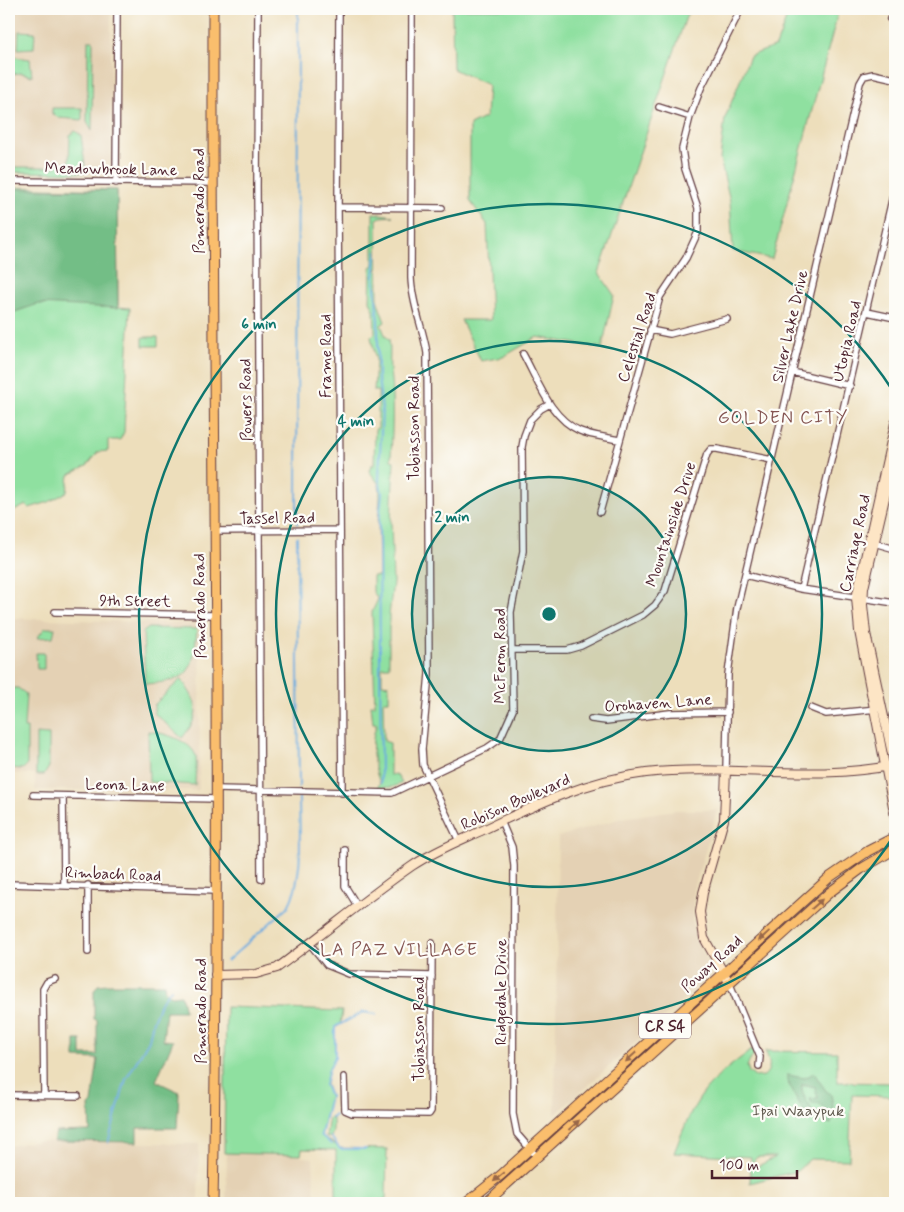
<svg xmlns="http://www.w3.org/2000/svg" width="904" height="1212" font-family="Mynerve,sans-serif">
<rect width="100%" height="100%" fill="#fdfcf7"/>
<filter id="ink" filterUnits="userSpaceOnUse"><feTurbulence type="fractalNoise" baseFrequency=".02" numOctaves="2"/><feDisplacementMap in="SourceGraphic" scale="10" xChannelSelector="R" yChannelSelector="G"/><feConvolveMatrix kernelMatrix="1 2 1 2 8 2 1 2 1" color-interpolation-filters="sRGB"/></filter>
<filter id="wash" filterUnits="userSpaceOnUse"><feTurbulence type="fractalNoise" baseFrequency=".0096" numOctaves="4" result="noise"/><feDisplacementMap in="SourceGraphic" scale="20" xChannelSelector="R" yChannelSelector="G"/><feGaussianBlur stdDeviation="1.12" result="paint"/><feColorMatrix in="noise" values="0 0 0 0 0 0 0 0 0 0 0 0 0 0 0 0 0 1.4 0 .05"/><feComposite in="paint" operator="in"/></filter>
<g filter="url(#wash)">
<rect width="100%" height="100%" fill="#eddebb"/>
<path fill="#e4d1b4" d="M9,9h102v166l-102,-2z
M9,618l192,6 -2,166h-164v-16h-26z
M676,810h41l-23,79 -2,30 5,22 15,29 -1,5 -156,140 3,-278 64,-19z
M39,1141l160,3 -1,59h-189v-57z
M227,1153h38l48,5 2,45h-89z"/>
<path fill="#8fe0a0" stroke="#6c8066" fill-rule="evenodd" d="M452,9h239l-5,8 -87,256 15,22 -12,53 -65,-11 -34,20 -22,4 -20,-41h30l-4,-96 -17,-23v-76l16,-8 2,-32 -35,-16z
M790,9h49l-67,250 -39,-8 -3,-50 -10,-42 5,-41 25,-62 26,-10z
M14,31l1,1 -1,18 -5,-1v-17z
M19,31l16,1 -1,16 -16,1z
M88,40h5l-1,91 -5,-9z
M16,57l14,2 2,17 -10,-3 -13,1v-16z
M52,108h30v12l-23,-2 -7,-4z
M75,131l6,4 5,38 -77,-1v-5h47l1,-4h12l1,-28z
M9,187l108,3 1,117 12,1 -6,124 -4,8h-12v11l-10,1 -11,14 -18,9 -2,17 -18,10 -20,6 -3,-3 -14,7 -3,41z
M373,213l20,3 -12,1 -4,2 1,84 7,19 -4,3 5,12 3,2c2,11 0,21 1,32 4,30 2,58 1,89l3,1 -3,60 2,61 -4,34v51h-7v17l7,1v16h-6l1,40 6,2v32l6,-1 6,9 -9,4 -16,1 3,-5c-7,-17 -11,-41 -3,-59l-4,-1 -2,-18h4l-3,-93 6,-13 -5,-7v-16h6l-1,-55 2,-24 -1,-13 -10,-13 2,-6h3l1,-36 3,-1v-37h-4l2,-31 -5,-23 4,-4 -1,-23 -4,-9 1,-34 2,-1z
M143,337h15v9h-15z
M45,628h10l-2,9 -16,1z
M149,628l48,1c-4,43 -5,52 -52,55l-2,-52z
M36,653h8v16h-7z
M181,679c18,25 21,35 1,59l-28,-25v-8z
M9,688h9l8,6 -2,34h3v37l-4,4 -14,-1z
M148,731c14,1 45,10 48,26 1,8 -1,19 -1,28l-46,-3z
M36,734l13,1v32l-5,8h-8z
M226,1007l116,4 -2,14 -5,3v29l-7,14 -2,13 4,12 -9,39 19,13 47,1 -1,50 -19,4h-31v-53l-34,-1 -1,6 -77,-2z
M753,1049l1,5 -7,12 2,6 6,5 9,-1c8,-7 6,-16 1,-25l72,1v30l57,1v13l-42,-1 -3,65 -39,-1 -13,12 -47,12 1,-26 -77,-4c21,-55 31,-70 79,-104zM757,1157h19l-18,9 -6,-3z
M329,1118l4,1c0,6 1,15 -3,19l-4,-2z"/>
<path fill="#73be86" stroke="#5e6e58" d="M9,189l108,1 1,118 -80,-4 -29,10z
M164,984l1,8 6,4 10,-1 4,16h-19l-3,29 10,1 -17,40 23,11 -2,36h-40v14l-84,-1 3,-9 34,-1 -1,-25 3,-3 6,-44 -23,-1v-18h6v15h16v-35l-3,-1v-28l4,-6 9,-1z
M814,1073l12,18 5,3 3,19 -3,11 -6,-2v-12l-5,-6h-8l-2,-5 8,-1 -3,-11 -13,-3c-1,17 11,19 10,33l-6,-1 -19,-35v-6l18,3z"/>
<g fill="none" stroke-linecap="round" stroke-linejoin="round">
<path stroke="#6aabde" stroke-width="2" d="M376,252l-2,26 4,43v57l4,31 -3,71 3,13 -3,29 2,261
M297,524l1,-515
M297,537l2,250
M227,961l61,-54c17,-32 11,-75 11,-110
M328,1071l7,-14v-30l28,-15 13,2
M328,1073l-3,12 5,11 -9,39 10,9
M331,1118l4,-3
M331,1137l9,12h26
M108,1143l18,-64 23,-39 4,-19 7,-18 11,-14"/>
</g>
</g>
<g filter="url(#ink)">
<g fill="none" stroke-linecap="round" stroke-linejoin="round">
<defs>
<path id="street" d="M258,9l-1,177 4,693
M339,9l-1,198 4,586
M412,9l-1,269c1,27 12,49 16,75l2,321 -7,75 1,16 36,76
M890,19l5,4
M659,107l31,10
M9,181l204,2
M116,183l1,-174
M338,207l104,1
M867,312l28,6
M650,330l20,4 57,-15
M523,354c15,27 27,64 57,77 12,5 26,6 39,9
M792,372l58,14
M600,512l60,-215 26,-39 12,-26v-24l-13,-39 -3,-20 8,-32 11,-29 40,-79
M214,531l126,-1
M874,543l21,6
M745,575l56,14 94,14
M801,589l94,-402
M55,612l159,3
M512,650h55l14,-4 62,-31 12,-10 10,-14 42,-137 4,-5h6l55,11
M811,708l15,6 51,-5
M591,719l15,2 64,-8 58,-1
M726,770l2,-96 9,-66 123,-525 4,-7 9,-2 22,5
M216,789l176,4 95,-45 13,-9 13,-29 -2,-98 12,-61 -1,-104 2,-11 6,-16 11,-11 9,-5
M33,795l183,4
M63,796l1,88
M501,821l11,26 2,19 -1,248 4,20 21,24
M345,850v36l13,21
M9,884l207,7
M88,885v67
M310,944l17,21 22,9 83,2
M730,984l30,73 -1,9
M344,1077l1,33 7,3 77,1 2,-3 1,-168
M9,1095l69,1
M44,1095l-1,-106 4,-7 8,-3"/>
<path id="secondary" d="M895,423l-39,175 3,33 36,186
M895,768l-29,-135 -3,-28 1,-17 31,-133
M726,770l-2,50 -21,73 -3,19 4,26 26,46
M215,975l41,-1 21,-6c45,-33 89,-70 135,-102 22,-15 47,-25 71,-36 52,-25 104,-50 163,-57 83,-9 166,9 248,-8"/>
<path id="primary" d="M213,1203c8,-398 -1,-796 0,-1194
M466,1203l35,-28 329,-298 38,-26 27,-14
M486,1203l344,-311 31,-23 34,-20"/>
</defs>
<use href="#street" stroke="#623c41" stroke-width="8"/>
<use href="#secondary" stroke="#623c41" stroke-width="10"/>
<use href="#primary" stroke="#623c41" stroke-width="11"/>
<use href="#street" stroke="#fff" stroke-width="5.5"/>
<use href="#secondary" stroke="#fde5c5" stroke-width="8"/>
<use href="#primary" stroke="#fabe6d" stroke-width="9"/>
</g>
<defs><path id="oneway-solid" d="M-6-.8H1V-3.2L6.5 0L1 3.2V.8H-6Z" transform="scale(1.25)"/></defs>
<g fill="#996749">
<use href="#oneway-solid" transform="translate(817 904) rotate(-42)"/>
<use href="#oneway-solid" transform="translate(764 936) rotate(138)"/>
<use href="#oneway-solid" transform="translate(631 1057) rotate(138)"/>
<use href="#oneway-solid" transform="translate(574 1125) rotate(-42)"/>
<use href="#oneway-solid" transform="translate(499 1177) rotate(140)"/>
</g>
</g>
<circle cx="549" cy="614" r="137" fill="#0f766e" fill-opacity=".12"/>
<g fill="none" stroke="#0f766e" stroke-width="2.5">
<circle cx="549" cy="614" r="137"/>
<circle cx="549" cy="614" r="273"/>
<path d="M895 834A410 410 0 1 1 895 394"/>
</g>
<g text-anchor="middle" stroke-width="4.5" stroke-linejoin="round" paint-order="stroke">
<rect fill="#fdfcf7" stroke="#806168" stroke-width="1" x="639" y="1013.5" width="52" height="25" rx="4"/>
<g font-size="15" font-weight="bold" fill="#4a1f2b">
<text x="665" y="1031">CR S4</text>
</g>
<g font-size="16" fill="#4a1f2b" stroke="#fdfcf7">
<text transform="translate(111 168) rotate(1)" y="6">Meadowbrook Lane</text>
<text transform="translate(198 201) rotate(-90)" y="6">Pomerado Road</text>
<text transform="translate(789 326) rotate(-77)" y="6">Silver Lake Drive</text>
<text transform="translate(636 337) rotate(-72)" y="6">Celestial Road</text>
<text transform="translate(846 341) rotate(-77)" y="6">Utopia Road</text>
<text transform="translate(325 356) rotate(-90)" y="6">Frame Road</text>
<text transform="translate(245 400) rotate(-91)" y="6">Powers Road</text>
<text transform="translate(413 428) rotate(-90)" y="6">Tobiasson Road</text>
<text transform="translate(277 517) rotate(-1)" y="6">Tassel Road</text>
<text transform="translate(670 524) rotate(-72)" y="6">Mountainside Drive</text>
<text transform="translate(854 543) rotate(-78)" y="6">Carriage Road</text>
<text transform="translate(135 600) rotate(1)" y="6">9th Street</text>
<text transform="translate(199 606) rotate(-91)" y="6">Pomerado Road</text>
<text transform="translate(499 656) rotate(-90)" y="6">McFeron Road</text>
<text transform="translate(658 702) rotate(-4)" y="6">Orohaven Lane</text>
<text transform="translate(125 784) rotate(1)" y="6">Leona Lane</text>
<text transform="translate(515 801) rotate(-24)" y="6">Robison Boulevard</text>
<text transform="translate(113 873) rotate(2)" y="6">Rimbach Road</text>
<text transform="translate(711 963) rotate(-42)" y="6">Poway Road</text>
<text transform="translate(500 992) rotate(-90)" y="6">Ridgedale Drive</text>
<text transform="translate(200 1011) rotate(-90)" y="6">Pomerado Road</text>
<text transform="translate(418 1029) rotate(-90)" y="6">Tobiasson Road</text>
</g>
<g font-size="16" fill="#5f594e" stroke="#fdfcf7">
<text x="798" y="1116">Ipai Waaypuk</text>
</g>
<g font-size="18" letter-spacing="1" fill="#845451" stroke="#fdfcf7">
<text x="783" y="423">GOLDEN CITY</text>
<text x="399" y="955">LA PAZ VILLAGE</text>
</g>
</g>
<circle cx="549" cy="614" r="8" fill="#0f766e" stroke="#fdfcf7" stroke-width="2.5"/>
<g font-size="15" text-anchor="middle" font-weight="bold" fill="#0f766e" stroke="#fdfcf7" stroke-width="4.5" stroke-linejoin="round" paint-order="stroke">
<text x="259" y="329">6 min</text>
<text x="356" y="426">4 min</text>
<text x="452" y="522">2 min</text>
</g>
<rect width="904" height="1212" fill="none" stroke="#fdfcf7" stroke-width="30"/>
<path d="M712 1170v8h85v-8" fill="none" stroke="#4a1f2b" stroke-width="2.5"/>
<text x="719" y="1170" font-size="15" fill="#4a1f2b" stroke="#fdfcf7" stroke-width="4" paint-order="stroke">100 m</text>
</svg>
